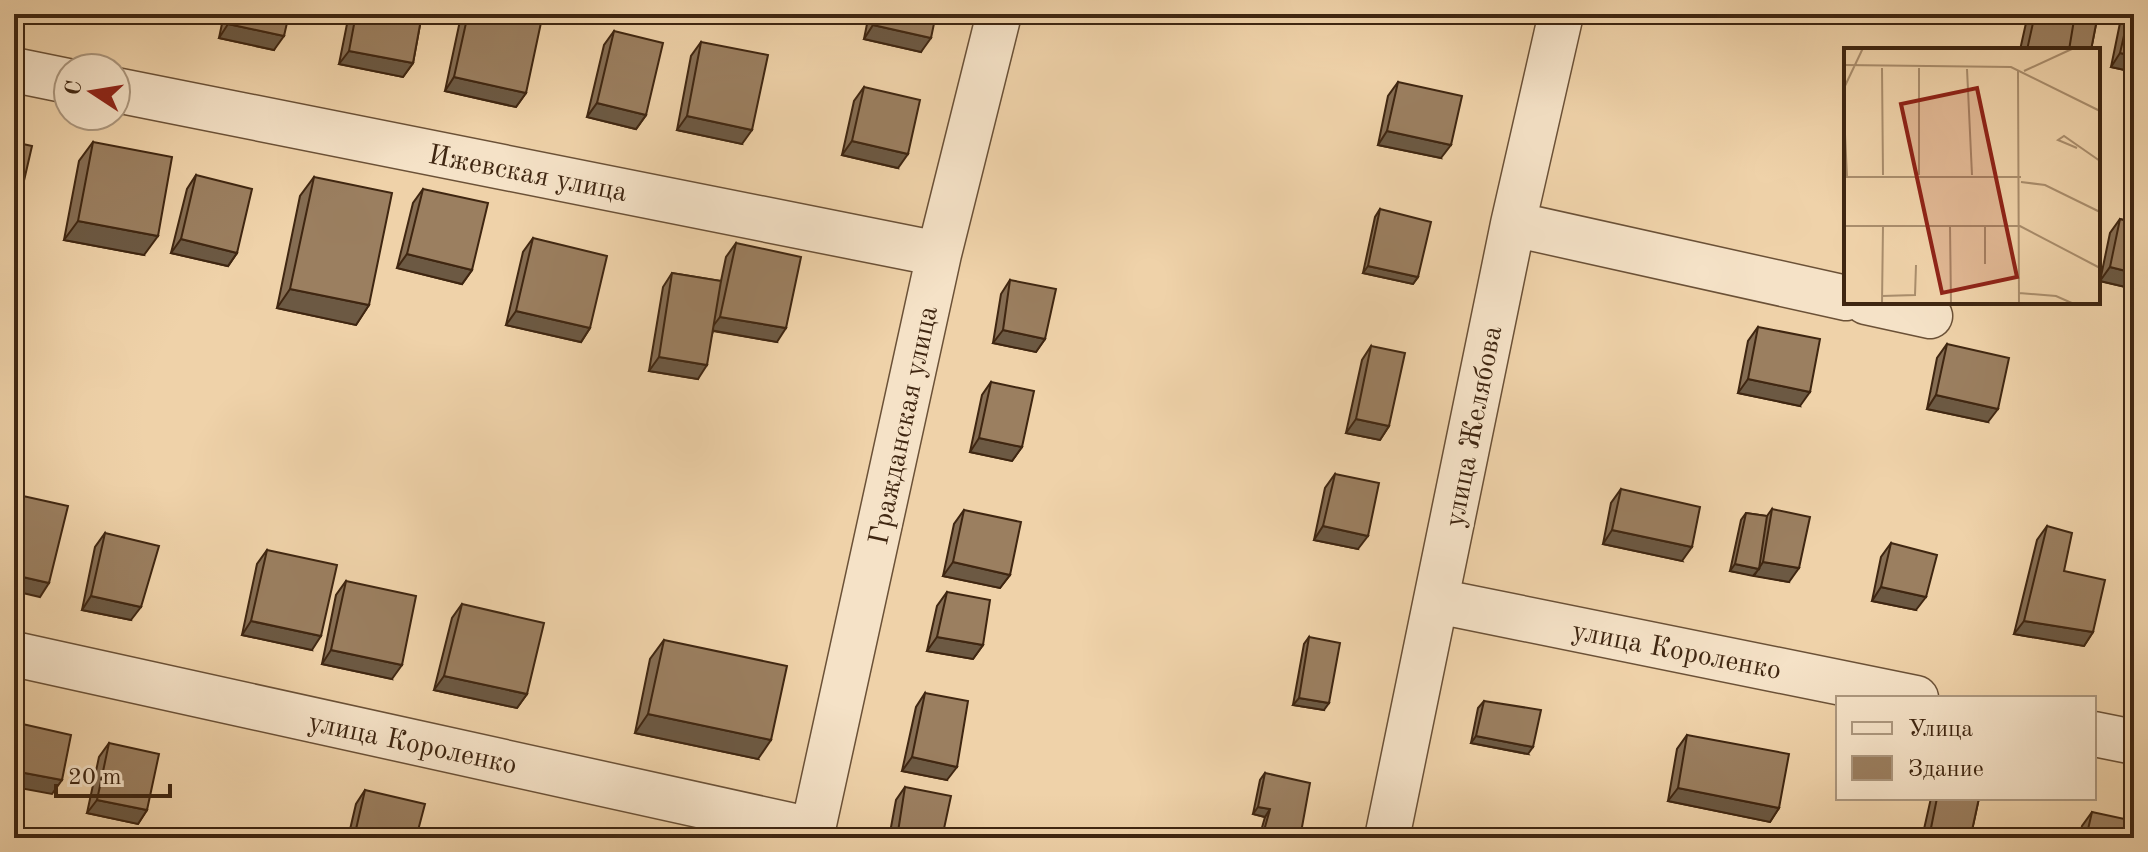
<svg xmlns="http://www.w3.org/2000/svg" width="2148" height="852" font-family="'Old Standard TT',serif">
<rect width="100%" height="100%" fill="#efd2a9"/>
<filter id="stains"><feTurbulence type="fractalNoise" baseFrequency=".0025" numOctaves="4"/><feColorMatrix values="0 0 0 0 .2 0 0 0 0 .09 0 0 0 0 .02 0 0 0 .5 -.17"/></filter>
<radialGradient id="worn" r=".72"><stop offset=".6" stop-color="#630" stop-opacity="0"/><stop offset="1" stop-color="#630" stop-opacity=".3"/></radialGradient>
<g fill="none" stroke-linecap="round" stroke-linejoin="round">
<defs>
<path id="minor" d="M14,70l54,11
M116,90l823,164
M1513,224l333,74
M1866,302l64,14
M1437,601l479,97
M14,654l798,176
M2094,734l40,8
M811,838l128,-584 60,-240
M1387,838l126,-614 48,-210"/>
</defs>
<use href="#minor" stroke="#6b5137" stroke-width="47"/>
<use href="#minor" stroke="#f5e2c7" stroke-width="44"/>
</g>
<path fill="#856d53" stroke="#3f2611" stroke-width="2" d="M224,14h65l-15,36 -55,-12z
M349,14h73l-9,49 -10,14 -64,-13z
M463,14h61l2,79 -10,14 -71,-16 16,-75z
M869,14h67l-15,38 -57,-13z
M2028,14h70l-7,36h-71z
M2126,14h8v58l-23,-5 9,-44z
M614,31l32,84 -10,14 -49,-12 17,-72z
M701,42l41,102 -65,-14 14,-74z
M1398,82l43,76 -63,-13 10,-49z
M864,87l34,81 -56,-13 12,-54z
M93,142l51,113 -80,-15 15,-79z
M196,175l41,78 -9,13 -57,-13 16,-64z
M314,177l55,128 -13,20 -79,-17 23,-112z
M423,189l49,81 -10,14 -65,-16 16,-65z
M1380,209l38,68 -5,7 -50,-11 12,-56z
M2120,219l14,4v66l-34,-8 10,-48z
M533,238l57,90 -9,14 -75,-17 17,-73z
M736,243l41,99 -64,-11 -15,48 -49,-8 14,-84 9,-14 49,8 5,-24z
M1010,280l35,59 -9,13 -43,-9 8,-49z
M1758,327l42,79 -62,-13 10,-52z
M1947,344l41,78 -61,-13 10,-51z
M1371,346l18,80 -9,14 -34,-7 16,-73z
M991,382l31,65 -10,14 -42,-9 12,-57z
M1335,474l23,75 -44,-9 11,-52z
M1621,489l61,72 -79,-17 8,-41z
M1772,509l17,73 -59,-11 11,-51 5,-7 21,3z
M964,510l46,65 -10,13 -57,-12 11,-52z
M2047,526l17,45 29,61 -9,14 -70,-12 23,-94z
M105,533l26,87 -49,-10 13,-63z
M1891,543l25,67 -44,-9 9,-44z
M267,550l45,100 -70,-15 15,-71z
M346,581l46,98 -70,-15 14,-69z
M947,592l36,53 -10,14 -46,-8 10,-45z
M462,604l65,90 -10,14 -83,-18 18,-72z
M1309,637l15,73 -31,-5 11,-61z
M664,640l94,119 -123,-26 15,-74z
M925,693l22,87 -45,-9 14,-64z
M1484,701l44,53 -57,-11 7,-35z
M1687,735l92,73 -9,14 -102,-21 9,-52z
M109,743l38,67 -9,14 -51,-11 12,-56z
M1265,773l35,65h-41l6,-21 -12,-3 7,-34z
M905,787l37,51h-53l7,-38z
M365,790l51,48h-68l8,-34z
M1931,798h48l-8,37 -1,3h-48z
M2092,812l42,26h-55l3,-12z"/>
<path fill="#6c5943" stroke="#3f2611" stroke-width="2" d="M1878,14h24l-3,4z
M228,24l56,12 -10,14 -55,-12z
M873,25l58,13 -10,14 -57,-13z
M349,51l64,12 -10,14 -64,-13z
M2120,53l14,3v16l-23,-5z
M454,77l72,16 -10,14 -71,-16z
M597,103l49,12 -10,14 -49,-12z
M687,116l65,14 -10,14 -65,-14z
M1387,131l64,14 -10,13 -63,-13z
M852,141l56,13 -10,14 -56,-13z
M78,221l80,15 -14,19 -80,-15z
M181,239l56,14 -9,13 -57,-13z
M407,254l65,16 -10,14 -65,-16z
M1368,266l50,11 -5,7 -50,-11z
M2110,267l24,6v16l-34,-8z
M290,289l79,16 -13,20 -79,-17z
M516,311l74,17 -9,14 -75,-17z
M720,317l66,11 -9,14 -67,-12z
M1003,330l42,9 -9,13 -43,-9z
M659,357l48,8 -9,14 -49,-8z
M1748,379l62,13 -10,14 -62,-13z
M1936,395l62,14 -10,13 -61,-13z
M1356,419l33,7 -9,14 -34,-7z
M979,438l43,9 -10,14 -42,-9z
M1323,526l45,10 -10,13 -44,-9z
M1612,530l80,17 -10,14 -79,-17z
M953,562l57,13 -10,13 -57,-12z
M1763,562l36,6 -10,14 -35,-6z
M1735,564l24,5 -6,7 -23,-5z
M14,575l35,8 -9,14 -26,-6z
M1881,587l45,10 -10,13 -44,-9z
M91,596l50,11 -10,13 -49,-10z
M251,621l70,15 -9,14 -70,-15z
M2024,621l69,11 -9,14 -70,-12z
M937,637l46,8 -10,14 -46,-8z
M331,650l71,15 -10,14 -70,-15z
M444,676l83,18 -10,14 -83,-18z
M1299,698l30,5 -5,7 -31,-5z
M648,714l123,26 -13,19 -123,-26z
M1476,736l57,11 -5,7 -57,-11z
M912,757l45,10 -10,13 -45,-9z
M14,771l48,9 -10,14 -38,-7z
M1678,788l101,20 -9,14 -102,-21z
M97,800l50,10 -9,14 -51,-11z
M1258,807l12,2 -5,8 -12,-3z
M1931,828l40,7 -1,3h-46z"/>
<path fill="#9b7f60" stroke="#3f2611" stroke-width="2" d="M231,14h58l-5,22 -56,-12z
M356,14h66l-9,49 -64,-12z
M468,14h56l18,4 -16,75 -72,-16z
M876,14h60l-5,24 -58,-13z
M2035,14h40l-6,36h-42z
M2075,14h23l-7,36h-22z
M2129,14h5v42l-14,-3z
M614,31l49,12 -17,72 -49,-12z
M701,42l67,13 -16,75 -65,-14z
M1398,82l64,14 -11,49 -64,-14z
M864,87l56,13 -12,54 -56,-13z
M14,142l18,4 -18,78z
M93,142l79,15 -14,79 -80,-15z
M196,175l56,14 -15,64 -56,-14z
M314,177l78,16 -23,112 -79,-16z
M423,189l65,14 -16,67 -65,-16z
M1380,209l51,13 -13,55 -50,-11z
M2120,219l14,4v50l-24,-6z
M533,238l74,18 -17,72 -74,-17z
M736,243l65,14 -15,71 -66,-11z
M672,273l49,8 -14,84 -48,-8z
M1010,280l46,9 -11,50 -42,-9z
M1758,327l62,12 -10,53 -62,-13z
M1947,344l62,14 -11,51 -62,-14z
M1371,346l34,7 -16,73 -33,-7z
M991,382l43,9 -12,56 -43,-9z
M1335,474l44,9 -11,53 -45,-10z
M1621,489l79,18 -8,40 -80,-17z
M14,494l54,12 -19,77 -35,-8z
M1772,509l38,8 -11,51 -36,-6z
M964,510l57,12 -11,53 -57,-13z
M1746,513l21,3 -8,53 -24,-5z
M2047,526l25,7 -8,38 41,9 -12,52 -69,-11z
M105,533l54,13 -18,61 -50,-11z
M1891,543l46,12 -11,42 -45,-10z
M267,550l70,15 -16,71 -70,-15z
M346,581l70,15 -14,69 -71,-15z
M947,592l43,8 -7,45 -46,-8z
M462,604l82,19 -17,71 -83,-18z
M1309,637l31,6 -11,60 -30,-5z
M664,640l123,26 -16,74 -123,-26z
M925,693l43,8 -11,66 -45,-10z
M1484,701l57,9 -8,37 -57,-11z
M18,723l53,12 -9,45 -48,-9v-27z
M1687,735l102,19 -10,54 -101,-20z
M109,743l50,11 -12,56 -50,-10z
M1265,773l45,10 -10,55h-38l8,-29 -12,-2z
M905,787l46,9 -9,42h-45z
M365,790l60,14 -9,34h-62z
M1937,798h42l-8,37 -40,-7z
M2092,812l42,9v17h-48z
M540,830l32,8h-34z"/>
<g text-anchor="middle" stroke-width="8" stroke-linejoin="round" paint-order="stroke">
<g font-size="28" fill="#3f2611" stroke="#f5e2c7">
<text transform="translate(528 172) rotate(11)" y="10">Ижевская улица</text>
<text transform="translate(902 425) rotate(-78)" y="10">Гражданская улица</text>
<text transform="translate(1472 426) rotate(-79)" y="10">улица Желябова</text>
<text transform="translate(1677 649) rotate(11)" y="10">улица Короленко</text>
<text transform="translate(413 742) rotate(12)" y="10">улица Короленко</text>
</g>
</g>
<g transform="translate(1844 48)">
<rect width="256" height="256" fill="#efd2a9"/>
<path fill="none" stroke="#a98d6c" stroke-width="2" d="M0,17l167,2 89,44M38,20l1,107M123,21l5,106M174,23l1,233M180,23l50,-23M0,40l19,-40M0,65l3,64M233,100l-19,-8 6,-4 36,25M75,127v-107M0,129h177M177,134l24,3 55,27M0,178h176l80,42M106,178l1,78M141,216v-39M175,245l37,3 18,8M38,248l33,-1 1,-30M38,256l1,-78"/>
<path fill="#8f2418" fill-opacity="0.15" stroke="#8f2418" stroke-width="4" d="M133,40l40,189 -75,16 -41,-189z"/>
<rect width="256" height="256" fill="none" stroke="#3f2611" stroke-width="4"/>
</g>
<rect width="2148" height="852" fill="none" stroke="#efd2a9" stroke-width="48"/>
<rect x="16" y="16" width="2116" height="820" fill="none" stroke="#3f2611" stroke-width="4"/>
<rect x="24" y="24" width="2100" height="804" fill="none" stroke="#3f2611" stroke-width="2"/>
<rect x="1836" y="696" width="260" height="104" fill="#f5e2c7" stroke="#ac977e" stroke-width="2"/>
<rect x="1852" y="722" width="40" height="12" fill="#f5e2c7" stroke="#ac977e" stroke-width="2"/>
<text x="1908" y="736" font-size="24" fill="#3f2611">Улица</text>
<rect x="1852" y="756" width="40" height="24" fill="#9b7f60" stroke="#ac977e" stroke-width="2"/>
<text x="1908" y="776" font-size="24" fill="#3f2611">Здание</text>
<g transform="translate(92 92) rotate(282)"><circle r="38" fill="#f5e2c7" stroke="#ac977e" stroke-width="2"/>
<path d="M0-6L14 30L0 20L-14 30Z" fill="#8f2418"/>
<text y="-12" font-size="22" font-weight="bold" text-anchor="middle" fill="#3f2611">С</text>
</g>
<path d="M56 784v12h114v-12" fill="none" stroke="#3f2611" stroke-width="4"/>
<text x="68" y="784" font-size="24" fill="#3f2611" stroke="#f5e2c7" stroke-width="6" paint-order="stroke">20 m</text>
<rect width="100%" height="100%" filter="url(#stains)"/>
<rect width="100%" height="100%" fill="url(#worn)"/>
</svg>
